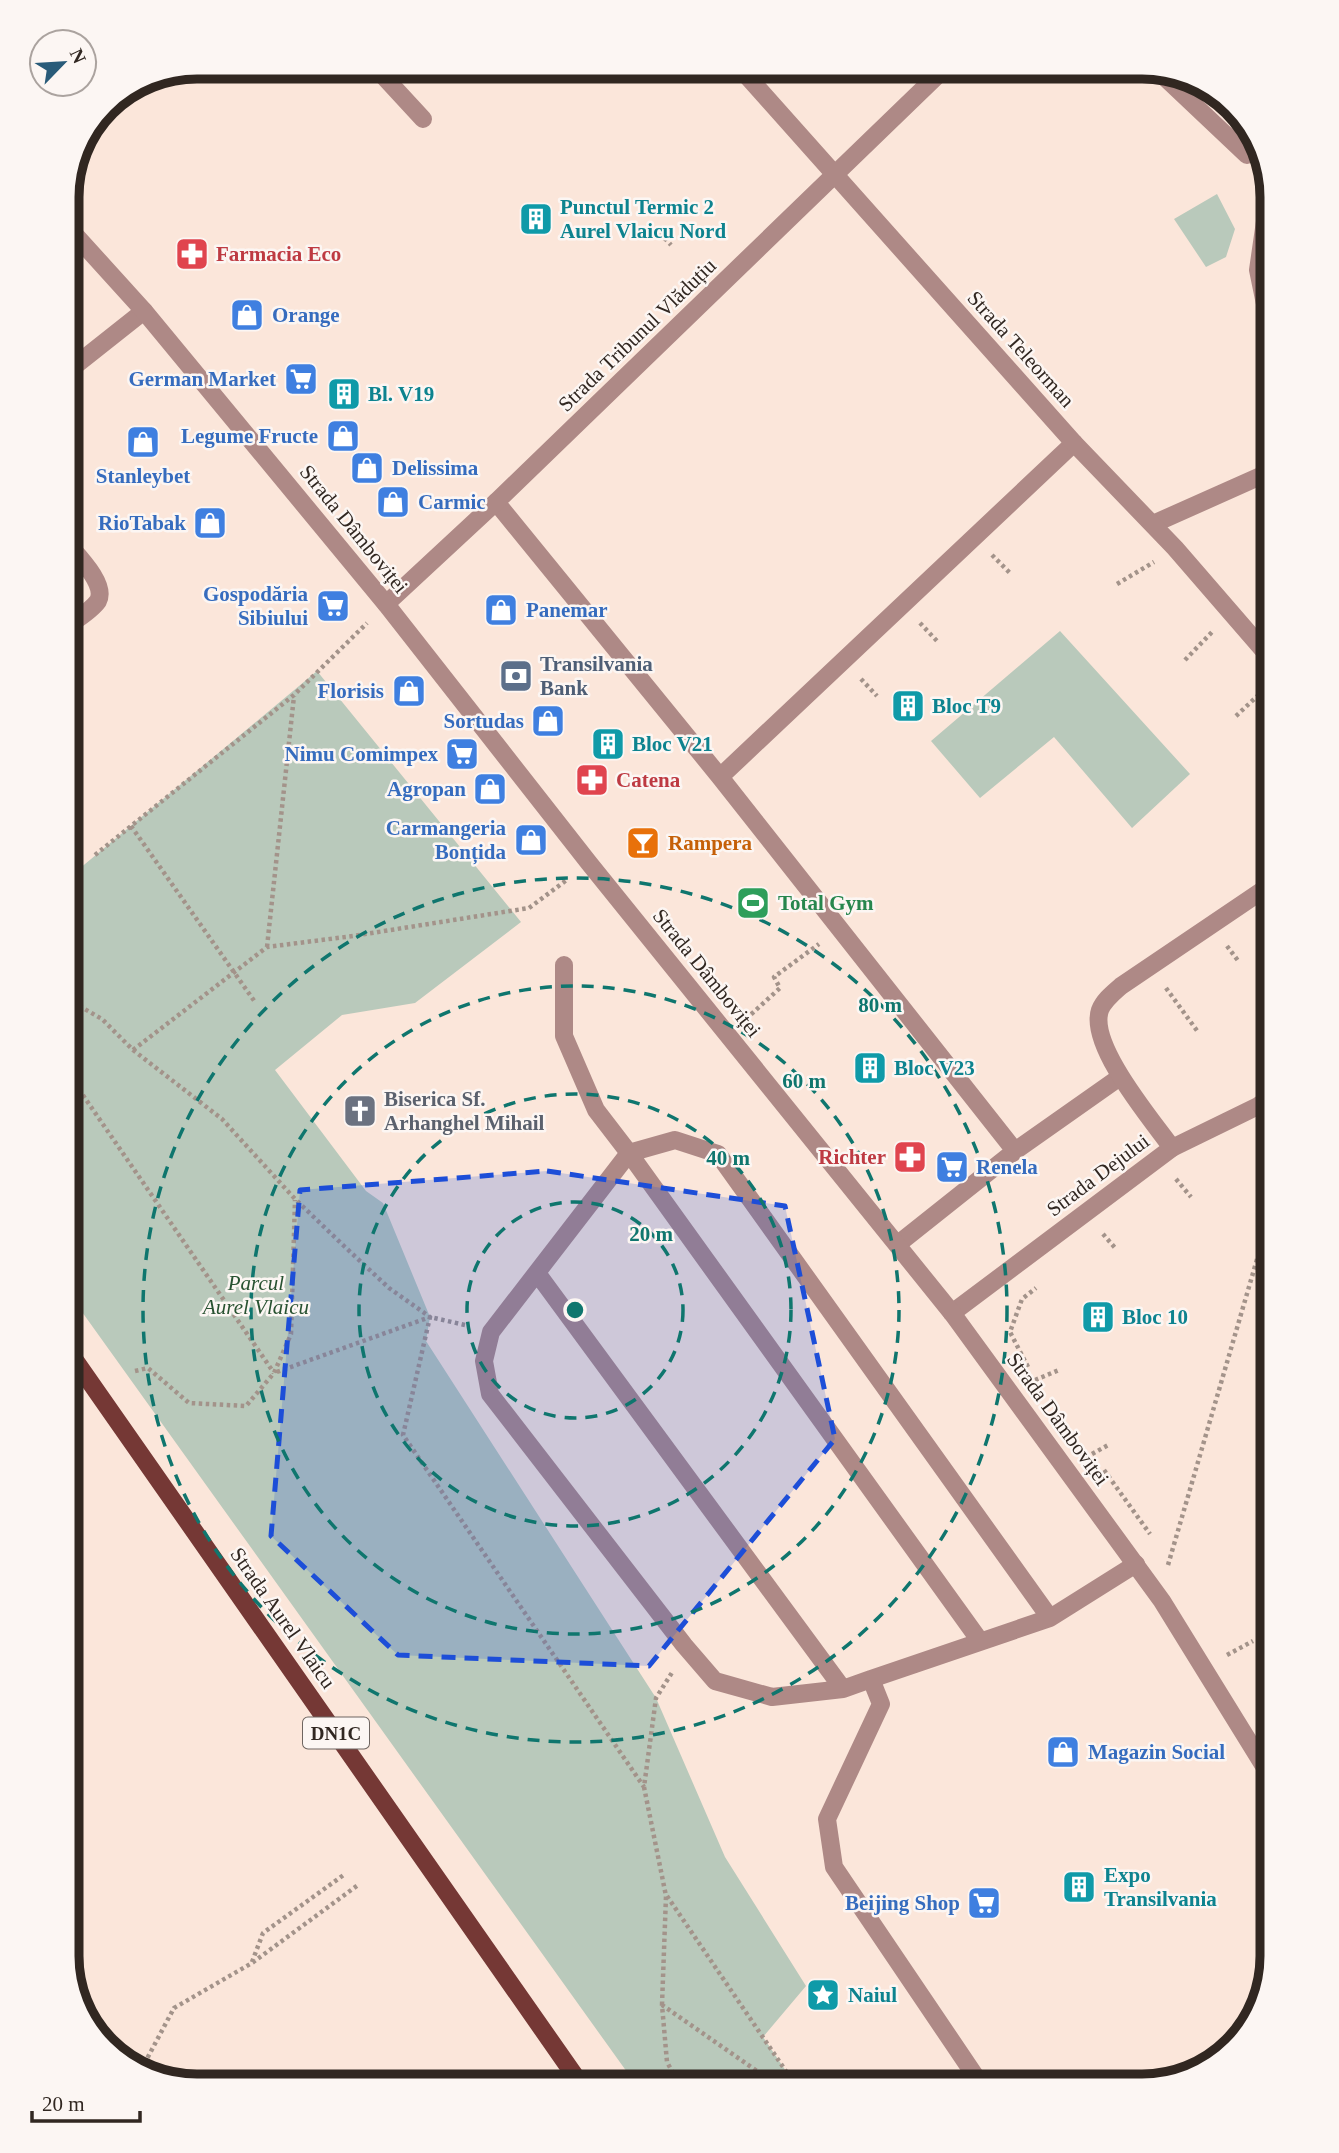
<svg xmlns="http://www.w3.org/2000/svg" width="1339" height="2153" font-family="'Times New Roman',serif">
<rect width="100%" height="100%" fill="#fbe6da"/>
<path fill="#b9c9bb" d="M1217,194l18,35 -9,28 -20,10 -32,-48z
M1060,631l130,143 -58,54 -78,-91 -74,61 -49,-57z
M317,671l204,251 -106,81 -73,12 -67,55 91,121 17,12 47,114 -4,24 230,357 69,159 81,129 -43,51 33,49h-159l-570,-795v-412z"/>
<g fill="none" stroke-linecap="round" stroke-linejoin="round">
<path stroke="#a3938a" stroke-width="4.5" stroke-dasharray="3.5 3.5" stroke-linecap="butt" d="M655,228l16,17
M992,555l19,19
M1117,584l37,-22
M1260,606l12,-10
M920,623l17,18
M1185,660l28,-29
M861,679l16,17
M1236,716l31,-29
M131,826l124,176
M95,855l199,-160 73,-72
M1227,946l12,16
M267,947l27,-251
M1166,988l32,44
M67,999l35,20 31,31 89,69 73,80 50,48 44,41 41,29 -156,56
M746,1019l34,-31 -6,-11 45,-33
M133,1050l134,-103 86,-11 176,-28 39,-29
M67,1072l207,301
M1176,1179l15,18
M1103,1234l13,15
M465,1325l-35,-8 -27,118 241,352
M1028,1367l-18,-35 12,-33 14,-11
M135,1371l13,-3 41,35 57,3 28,-33 17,-39 4,-134
M1035,1380l24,-10
M1092,1454l18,-10
M1104,1470l46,64
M1168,1565l99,-340 5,-3
M1227,1655l26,-14
M667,1896l129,190
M252,1962l11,-29 82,-59
M662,2005l4,-109 -22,-109 12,-89 17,-27
M141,2070l33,-62 78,-45 106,-78
M680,2086l-13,-24 -5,-57 112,78 19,-2"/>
<path stroke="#ae8986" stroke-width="18" d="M1155,68l92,87
M1270,187l-12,83 14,68
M67,372l77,-61
M496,502l224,275 295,374 -117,93
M1153,524l119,-53
M67,626c10,-7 24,-15 31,-25 9,-17 -21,-46 -31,-58
M720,777l354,-334
M67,865l6,7
M564,965v71l32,74 33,43 351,488
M1172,1148l86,-42 14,-10
M1015,1151l105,-74
M537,1273l306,416
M871,1679l-28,10 -71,8 -57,-16 -31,-36 -194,-251 -6,-33 7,-29 138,-179 46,-13 43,14 332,464
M982,2086l-148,-219 -7,-48 54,-115 -10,-25 179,-61 86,-54"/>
<path stroke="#ae8986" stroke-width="18" d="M375,67l48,52
M739,67l335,376 101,105 97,112
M386,604l110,-102 450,-435
M952,1313l220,-165c-20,-28 -84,-103 -72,-138 4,-10 13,-17 21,-24l151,-102"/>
<path stroke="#ae8986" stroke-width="18" d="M67,226l77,85 242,293 203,259 363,450 210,288 110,178"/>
<path stroke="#753835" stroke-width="18" d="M67,1349l515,737"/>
</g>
<path fill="#1d4ed8" fill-opacity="0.2" stroke="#1d4ed8" stroke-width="5" stroke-dasharray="14 9" stroke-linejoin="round" d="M547,1171l238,35 50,233 -186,227 -251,-11 -127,-119 29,-346z"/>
<g fill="none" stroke="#0f766e" stroke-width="3.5" stroke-dasharray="12 9">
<circle cx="575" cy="1310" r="108"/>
<circle cx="575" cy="1310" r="216"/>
<circle cx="575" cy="1310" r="324"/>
<circle cx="575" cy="1310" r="432"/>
</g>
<defs>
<symbol id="building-square" viewBox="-11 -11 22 22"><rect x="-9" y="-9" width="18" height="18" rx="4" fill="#0f9aa8" stroke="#fcf6f3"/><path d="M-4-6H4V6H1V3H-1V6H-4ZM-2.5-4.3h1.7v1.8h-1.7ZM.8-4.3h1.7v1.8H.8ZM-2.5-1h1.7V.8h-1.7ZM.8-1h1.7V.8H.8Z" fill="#fff"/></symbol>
<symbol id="pharmacy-square" viewBox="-11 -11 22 22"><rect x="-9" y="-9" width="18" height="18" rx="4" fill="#e0444e" stroke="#fcf6f3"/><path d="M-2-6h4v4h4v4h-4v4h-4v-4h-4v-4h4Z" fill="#fff"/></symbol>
<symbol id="shop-square" viewBox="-11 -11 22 22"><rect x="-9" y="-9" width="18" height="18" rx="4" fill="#3f7fe0" stroke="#fcf6f3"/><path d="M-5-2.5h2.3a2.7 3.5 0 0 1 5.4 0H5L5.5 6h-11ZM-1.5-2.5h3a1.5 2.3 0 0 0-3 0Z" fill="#fff"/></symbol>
<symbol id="supermarket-square" viewBox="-11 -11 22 22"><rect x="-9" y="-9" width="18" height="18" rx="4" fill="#3f7fe0" stroke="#fcf6f3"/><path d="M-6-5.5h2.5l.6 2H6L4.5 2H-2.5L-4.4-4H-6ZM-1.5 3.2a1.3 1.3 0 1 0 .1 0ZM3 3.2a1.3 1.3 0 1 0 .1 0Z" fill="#fff"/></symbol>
<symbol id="bank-square" viewBox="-11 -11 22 22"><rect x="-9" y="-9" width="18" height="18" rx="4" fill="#5c6f8a" stroke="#fcf6f3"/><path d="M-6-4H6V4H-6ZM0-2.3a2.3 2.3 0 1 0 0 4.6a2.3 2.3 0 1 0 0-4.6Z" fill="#fff"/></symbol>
<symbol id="bar-square" viewBox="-11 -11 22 22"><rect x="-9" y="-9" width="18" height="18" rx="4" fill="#e8710a" stroke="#fcf6f3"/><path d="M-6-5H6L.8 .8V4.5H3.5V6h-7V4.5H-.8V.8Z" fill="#fff"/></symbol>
<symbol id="stadium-square" viewBox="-11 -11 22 22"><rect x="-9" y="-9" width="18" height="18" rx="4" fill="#2e9e5b" stroke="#fcf6f3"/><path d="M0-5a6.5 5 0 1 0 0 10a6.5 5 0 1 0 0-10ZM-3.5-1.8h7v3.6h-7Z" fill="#fff"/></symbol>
<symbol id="church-square" viewBox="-11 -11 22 22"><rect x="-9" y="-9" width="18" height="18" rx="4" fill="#6b7280" stroke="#fcf6f3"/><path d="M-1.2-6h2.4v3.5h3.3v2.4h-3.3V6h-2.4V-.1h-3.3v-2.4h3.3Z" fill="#fff"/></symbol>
<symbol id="sight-square" viewBox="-11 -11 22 22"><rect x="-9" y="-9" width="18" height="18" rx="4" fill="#0f9aa8" stroke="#fcf6f3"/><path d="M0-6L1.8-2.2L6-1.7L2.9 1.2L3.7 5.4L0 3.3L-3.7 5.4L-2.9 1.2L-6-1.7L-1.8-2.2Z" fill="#fff"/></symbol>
</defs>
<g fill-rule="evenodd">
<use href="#building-square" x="517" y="200" width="38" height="38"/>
<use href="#pharmacy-square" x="173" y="235" width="38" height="38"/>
<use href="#shop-square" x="228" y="296" width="38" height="38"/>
<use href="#supermarket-square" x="282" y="360" width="38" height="38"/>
<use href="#building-square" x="325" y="375" width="38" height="38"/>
<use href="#shop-square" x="324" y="417" width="38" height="38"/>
<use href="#shop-square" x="124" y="423" width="38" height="38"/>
<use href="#shop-square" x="348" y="449" width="38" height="38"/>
<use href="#shop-square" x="374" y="483" width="38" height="38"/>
<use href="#shop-square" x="191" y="504" width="38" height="38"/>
<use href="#supermarket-square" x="314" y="587" width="38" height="38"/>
<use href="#shop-square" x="482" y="591" width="38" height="38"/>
<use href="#bank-square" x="497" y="657" width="38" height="38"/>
<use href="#shop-square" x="390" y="672" width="38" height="38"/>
<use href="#building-square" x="889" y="687" width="38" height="38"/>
<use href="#shop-square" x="529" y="702" width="38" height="38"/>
<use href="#building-square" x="589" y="725" width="38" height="38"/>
<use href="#supermarket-square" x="443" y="735" width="38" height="38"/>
<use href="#pharmacy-square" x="573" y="761" width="38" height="38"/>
<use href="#shop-square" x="471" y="770" width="38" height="38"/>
<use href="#shop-square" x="512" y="821" width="38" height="38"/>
<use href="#bar-square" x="624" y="824" width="38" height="38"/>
<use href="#stadium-square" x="734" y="884" width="38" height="38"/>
<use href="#building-square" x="851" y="1049" width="38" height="38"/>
<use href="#church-square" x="341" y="1092" width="38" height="38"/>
<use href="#pharmacy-square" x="891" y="1138" width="38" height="38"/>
<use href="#supermarket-square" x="933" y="1148" width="38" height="38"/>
<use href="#building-square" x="1079" y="1298" width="38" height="38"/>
<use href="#shop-square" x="1044" y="1733" width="38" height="38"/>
<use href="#building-square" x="1060" y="1868" width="38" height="38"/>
<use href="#supermarket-square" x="965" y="1884" width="38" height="38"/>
<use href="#sight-square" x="804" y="1976" width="38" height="38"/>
</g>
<g text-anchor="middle" stroke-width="5" stroke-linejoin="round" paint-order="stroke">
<rect fill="#fcf6f3" stroke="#6e6560" stroke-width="2" x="303" y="1717.5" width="66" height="31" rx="5"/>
<g font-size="19" font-weight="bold" fill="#312721">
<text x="336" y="1740">DN1C</text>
</g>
<g font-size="21" font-weight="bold" fill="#0d838f" stroke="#fcf6f3" text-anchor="start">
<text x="560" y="214">Punctul Termic 2<tspan x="560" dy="24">Aurel Vlaicu Nord</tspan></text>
<text x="368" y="401">Bl. V19</text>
<text x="932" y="713">Bloc T9</text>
<text x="632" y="751">Bloc V21</text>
<text x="894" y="1075">Bloc V23</text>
<text x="1122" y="1324">Bloc 10</text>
<text x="1104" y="1882">Expo<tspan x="1104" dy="24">Transilvania</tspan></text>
<text x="848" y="2002">Naiul</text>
</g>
<g font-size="21" font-weight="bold" fill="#be3a42" stroke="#fcf6f3" text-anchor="start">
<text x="216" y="261">Farmacia Eco</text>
<text x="616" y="787">Catena</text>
<text x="886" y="1164" text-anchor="end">Richter</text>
</g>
<g font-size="21" font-weight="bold" fill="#366cbe" stroke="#fcf6f3" text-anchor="end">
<text x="272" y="322" text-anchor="start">Orange</text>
<text x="276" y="386">German Market</text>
<text x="318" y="443">Legume Fructe</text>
<text x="392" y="475" text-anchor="start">Delissima</text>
<text x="143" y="483" text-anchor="middle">Stanleybet</text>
<text x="418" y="509" text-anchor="start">Carmic</text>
<text x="186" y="530">RioTabak</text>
<text x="308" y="601">Gospodăria<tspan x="308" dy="24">Sibiului</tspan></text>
<text x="526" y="617" text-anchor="start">Panemar</text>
<text x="384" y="698">Florisis</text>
<text x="524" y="728">Sortudas</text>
<text x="438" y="761">Nimu Comimpex</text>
<text x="466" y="796">Agropan</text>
<text x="506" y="835">Carmangeria<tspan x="506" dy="24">Bonțida</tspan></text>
<text x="976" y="1174" text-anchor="start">Renela</text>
<text x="1088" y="1759" text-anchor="start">Magazin Social</text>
<text x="960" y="1910">Beijing Shop</text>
</g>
<g font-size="21" fill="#312721" stroke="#fcf6f3">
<text transform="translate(637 335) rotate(-44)" y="7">Strada Tribunul Vlăduțiu</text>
<text transform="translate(1021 349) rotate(48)" y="7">Strada Teleorman</text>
<text transform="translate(354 529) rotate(51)" y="7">Strada Dâmboviței</text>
<text transform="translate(707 973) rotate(51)" y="7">Strada Dâmboviței</text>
<text transform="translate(1098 1175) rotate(-37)" y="7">Strada Dejului</text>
<text transform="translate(1058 1419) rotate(54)" y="7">Strada Dâmboviței</text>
<text transform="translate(283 1618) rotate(55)" y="7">Strada Aurel Vlaicu</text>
</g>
<g font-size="21" font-weight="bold" fill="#4e5e75" stroke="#fcf6f3" text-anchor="start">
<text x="540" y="671">Transilvania<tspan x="540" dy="24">Bank</tspan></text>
</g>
<g font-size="21" font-weight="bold" fill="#c56008" stroke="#fcf6f3" text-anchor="start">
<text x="668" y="850">Rampera</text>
</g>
<g font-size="21" font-weight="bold" fill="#27864d" stroke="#fcf6f3" text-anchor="start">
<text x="778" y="910">Total Gym</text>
</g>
<g font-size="21" font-weight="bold" fill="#5b616d" stroke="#fcf6f3" text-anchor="start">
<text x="384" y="1106">Biserica Sf.<tspan x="384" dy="24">Arhanghel Mihail</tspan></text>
</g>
<g font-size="21" font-style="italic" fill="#285231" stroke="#fcf6f3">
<text x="256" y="1290">Parcul<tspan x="256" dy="24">Aurel Vlaicu</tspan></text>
</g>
</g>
<path d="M0 0H1339V2153H0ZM197 79H1142A118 118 0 0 1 1260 197V1956A118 118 0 0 1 1142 2074H197A118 118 0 0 1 79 1956V197A118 118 0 0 1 197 79Z" fill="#fcf6f3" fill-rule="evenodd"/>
<path fill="none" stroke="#312721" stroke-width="9" d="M197 79H1142A118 118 0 0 1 1260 197V1956A118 118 0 0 1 1142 2074H197A118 118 0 0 1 79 1956V197A118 118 0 0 1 197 79Z"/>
<circle cx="575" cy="1310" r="10" fill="#0f766e" stroke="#fcf6f3" stroke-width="3.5"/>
<g font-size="21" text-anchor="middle" font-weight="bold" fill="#0f766e" stroke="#fcf6f3" stroke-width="5" stroke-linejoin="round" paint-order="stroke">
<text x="880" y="1012">80 m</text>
<text x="804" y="1088">60 m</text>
<text x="728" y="1165">40 m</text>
<text x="651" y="1241">20 m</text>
</g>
<g transform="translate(63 63) rotate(65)"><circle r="33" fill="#fcf6f3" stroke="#aba39f" stroke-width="2"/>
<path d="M0-5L12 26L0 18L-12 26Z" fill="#295b79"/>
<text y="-10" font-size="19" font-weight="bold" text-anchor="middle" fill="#312721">N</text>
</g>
<path d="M32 2111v10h108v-10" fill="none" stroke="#312721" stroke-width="3.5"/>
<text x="42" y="2111" font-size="21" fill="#312721" stroke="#fcf6f3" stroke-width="5" paint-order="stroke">20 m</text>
</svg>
